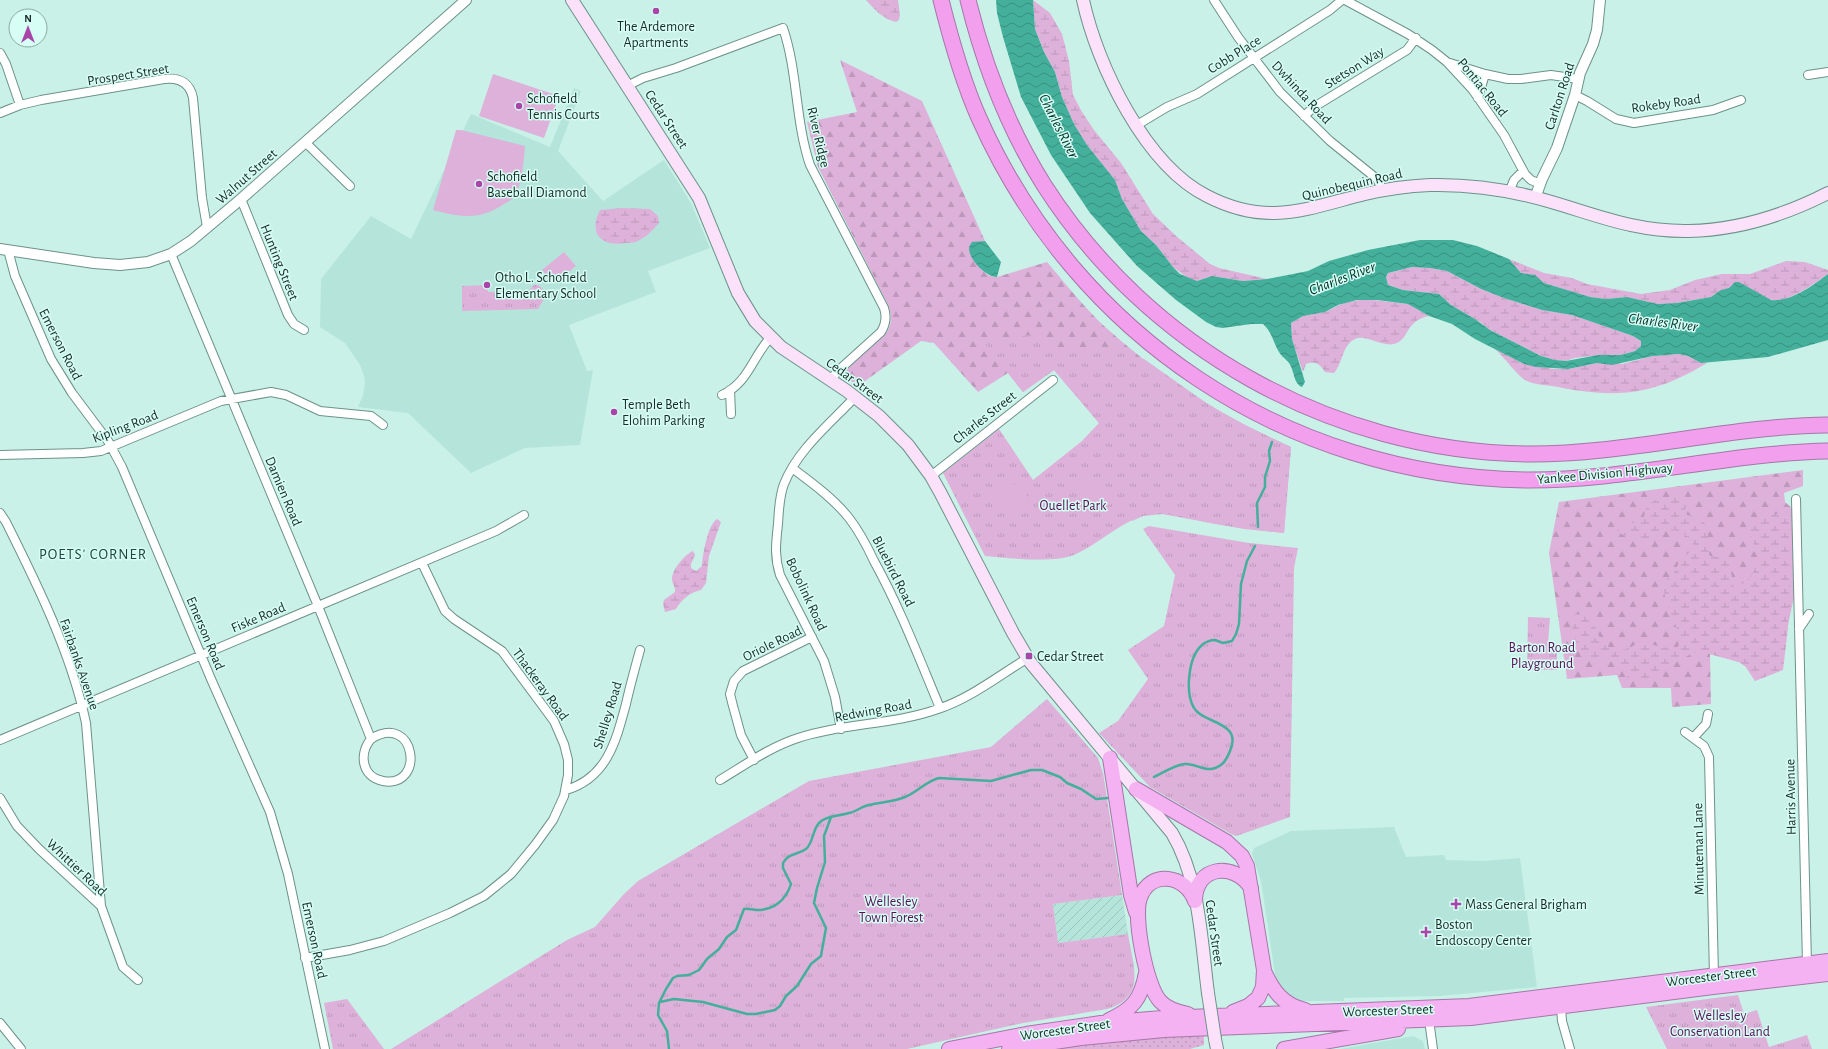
<svg xmlns="http://www.w3.org/2000/svg" width="1828" height="1049" font-family="'Alegreya Sans',sans-serif">
<defs>
<pattern id="industrial-furrows" width="10" height="10" patternUnits="userSpaceOnUse"><rect width="10" height="10" fill="#b5e5da"/><path d="M-1 1l2-2M0 10L10 0M9 11l2-2" fill="none" stroke="#9bc5bb"/></pattern>
<pattern id="grass-dots" width="8" height="8" patternUnits="userSpaceOnUse"><rect width="8" height="8" fill="#ddb1da"/><path d="M2 2h.1M6 6h.1" fill="none" stroke="#bd98bb" stroke-width="1.8" stroke-linecap="round"/></pattern>
<pattern id="forest-firs" width="22" height="20" patternUnits="userSpaceOnUse"><rect width="22" height="20" fill="#ddb1da"/><path d="M5 1l3.5 6h-7zM16 11l3.5 6h-7z" fill="#bd98bb"/></pattern>
<pattern id="wetland-marsh" width="20" height="14" patternUnits="userSpaceOnUse"><rect width="20" height="14" fill="#ddb1da"/><path d="M1 5h8M5 5V1M11 12h8M15 12V8" fill="none" stroke="#bd98bb"/></pattern>
<pattern id="park-tufts" width="24" height="20" patternUnits="userSpaceOnUse"><rect width="24" height="20" fill="#ddb1da"/><path d="M3 7l-1-3M5 7V3M7 7l1-3M15 17l-1-3M17 17v-4M19 17l1-3" fill="none" stroke="#bd98bb"/></pattern>
<pattern id="water-waves" width="16" height="10" patternUnits="userSpaceOnUse"><rect width="16" height="10" fill="#44b09c"/><path d="M0 5q4-4 8 0t8 0" fill="none" stroke="#388f7f"/></pattern>
</defs>
<rect width="100%" height="100%" fill="#c9f1e7"/>
<path fill="#b5e5da" d="M574,88l7,3 -23,60 45,50 61,-41 27,43 19,45 -62,23 8,21 -87,33 18,46 6,-1 -13,75 -55,3 -54,25 -63,-60 -50,-6 5,-12 2,-12 -1,-7 -4,-11 -15,-22 -25,-16 1,-48 50,-63 40,23 60,-125 79,33z
M1394,827l12,30 38,-2 2,5 37,1 37,-3 17,129 -97,9 -96,2v3h-43l-15,-6 -6,-7 -5,-14 -14,-93 -9,-27 2,-6 37,-17z
M1413,1036l10,5 2,8h-85z"/>
<path fill="url(#industrial-furrows)" d="M1122,895l6,39 -70,9 -5,-39z"/>
<path fill="url(#grass-dots)" d="M1204,1035v10l-14,4h-135l72,-9z"/>
<path fill="url(#forest-firs)" d="M840,60l82,41 63,140 -8,1 -5,16c7,8 13,19 25,19l50,-15c18,21 36,44 56,63 56,51 119,92 188,122l-7,86 -40,-4 -82,-15 -19,2 -11,5 -33,-98 -45,-53 -31,22 -15,-19 -30,19 -44,-49 -13,-2 -63,45 -19,-13 48,-41c5,-9 5,-15 2,-25l-71,-140 -11,-45 50,-10z
M1803,470v16l-19,7 1,9 7,6 2,89 -14,65 -35,4 -6,-4 -29,-8 1,50 -39,3 -1,-19h-49l-5,-13 -50,4 -18,-126 10,-51z"/>
<path fill="url(#wetland-marsh)" d="M866,0h32l2,15 -1,5 -3,2c-13,-3 -21,-12 -30,-22z
M1033,0l17,13 12,21 7,27 4,34 9,17 12,18 27,33 32,51 23,22 34,28 9,4 48,11 -24,2 -31,-5 -15,5 -8,-2 -16,-12 -17,-22 -15,-14 -19,-32 -7,-19 -28,-35 -13,-21 -12,-27 -7,-25 -11,-20 -9,-23z
M622,208l28,1 8,7 1,7c-6,7 -13,14 -21,18 -4,2 -9,2 -13,2 -24,4 -37,-10 -25,-33z
M1509,259l35,14 28,5 15,6 54,10 29,-4 25,-10 27,-6h28l36,-13 19,1 23,8v4c-13,9 -39,29 -56,26 -11,-2 -23,-12 -33,-18l-7,3 -3,4 -11,3 -7,5 -34,6 -19,1 -31,-7 -21,2 -17,-2 -45,-14 -12,-8 -11,-2z
M1412,267l18,1 17,3 34,18 23,9 38,12 30,5 61,21 8,5v5l-6,5 -14,4h-17l-30,3 -8,3 -11,-1 -14,-4 -51,-26 -10,-8 -29,-17 -12,-11 -36,-4 -15,-5 -2,-8 2,-4z
M1364,299l44,5 21,12c-25,5 -19,24 -35,28 -13,3 -29,-10 -39,-5 -13,6 -12,24 -21,34l-9,-1c-5,-8 -10,-12 -19,-8l-3,8 -11,-32 -1,-17 12,-7 22,-4 19,-9z
M1495,349l29,15 30,5h14l29,-6 25,1 31,-8 26,-2 9,2 9,5 10,2c-53,32 -89,36 -149,24 -10,-2 -24,-2 -33,-7 -7,-4 -22,-24 -30,-31z
M1687,497l4,2 -6,11 2,5c4,1 9,2 12,4 15,6 5,26 11,37l17,2 2,3 5,27h2l15,-11 8,-19 -10,-27v-12c11,-2 33,-9 43,-3l-4,112 -5,42 -28,11 -10,-15 -6,-4 -37,-10 -9,1 -45,25 -10,2h-7l-3,-2 -4,-10 -5,-6 -8,-3h-23l-9,-6 -8,-30v-5l4,-4c5,0 10,0 14,4 5,4 6,10 9,16 11,20 24,20 41,8l33,7 6,-2 2,-9 -15,-41 -1,-9 1,-7 10,-10 5,-11 15,-13c-8,-13 -18,-22 -34,-13 -4,3 -5,7 -9,9l-14,-6 -15,-2 -6,-4 3,-4 24,-8c0,-24 24,-21 43,-22z
M717,519l4,3 -12,34 -3,27 -5,7c-12,3 -19,9 -25,19l-11,3 -2,-8 1,-4 11,-8c1,-5 -3,-8 -3,-13 0,-9 12,-24 21,-28l2,4 -4,9v4l5,3 6,-5c1,-12 5,-40 15,-47z"/>
<path fill="url(#park-tufts)" d="M488,285v7l41,-2 5,-5h4l6,5 1,7 -7,12 -76,2v-25z
M1028,335l38,16 27,1 12,-4 39,11 68,48 33,18 46,22 -7,86c-27,-3 -53,-6 -79,-11 -17,-3 -37,-11 -54,-8 -28,5 -50,29 -75,40 -21,10 -67,4 -91,2l-42,-83 56,-44 34,51 49,-39 17,-18 -45,-53 -31,22 -40,-51z
M1149,526l100,17 49,5 -4,20 -4,249 -48,17 -6,2 -5,-2 -81,-47 -51,-54 19,-12 30,-42 -20,-29 36,-24 11,-51 -32,-46z
M1528,617l22,1 -2,25 9,2v25h-30z
M1047,699l51,59 5,15 19,122 -69,9 5,39 70,-9c5,32 19,63 -21,75l-84,14 -116,26h-516l176,-109 28,-13 29,-33 14,-13 171,-100 182,-34z
M1738,995l6,19 13,-4 12,37 38,-12 5,14h-145l-21,-42z
M347,999l37,50h-51l-9,-46z"/>
<path fill="#ddb1da" d="M493,74l66,22 -15,42 -65,-22z
M456,130h5l64,16c-1,14 -3,39 -11,51 -2,3 -7,5 -10,7 -24,17 -45,13 -71,6z
M564,252l12,14 -22,18 -12,-14z
M1092,474l18,30 -20,12 -18,-30z
M997,480l28,7 3,12c-5,16 -22,20 -33,8l2,-21 -2,-3z"/>
<path fill="url(#water-waves)" fill-rule="evenodd" d="M996,0h37l2,29 9,23 11,20 7,25 12,27 13,21 28,35 7,19 19,32 15,14 17,22 7,7 17,7 15,-5 31,5 24,-2 41,-8 21,-10 39,-11 52,-10h33l24,6 32,13 12,14 14,2 9,8 46,14 16,2 21,-2 31,7 19,-1 34,-6 10,-7 8,-2 6,-6h4l32,18c20,2 41,-14 57,-26v66l-60,17 -67,6 -13,-7 -9,-2 -26,2 -41,9 -15,-2 -29,6 -32,-2 -12,-3 -49,-25 -23,-15 -23,-8 -21,-12 -31,-4h-20l-19,5 -13,7 -22,4 -12,7 1,16 13,43 -3,5c-9,-4 -7,-15 -13,-24 -3,-4 -8,-7 -10,-11 -6,-10 -7,-20 -16,-28h-12l-28,4 -7,-1 -10,-5 -30,-22 -39,-34 -47,-53 -39,-58 -30,-58 -18,-60 -6,-24zM1412,267l18,1 17,3 34,18 23,9 38,12 30,5 61,21 8,5v5l-6,5 -14,4h-23l-32,6 -11,-1 -14,-4 -51,-26 -15,-11 -24,-14 -12,-11 -36,-4 -15,-5 -2,-8 2,-4z
M985,241l16,21 -4,15c-11,0 -28,-17 -28,-29 0,-2 2,-4 3,-6z"/>
<g fill="none" stroke-linecap="round" stroke-linejoin="round">
<path stroke="#44b09c" stroke-width="2.5" d="M1258,527l-1,-24 8,-16v-10l5,-16 -1,-10 3,-9
M1154,777c9,-4 20,-12 31,-13 13,-1 23,12 37,0 4,-3 6,-8 8,-13 13,-30 -27,-27 -36,-43 -9,-15 -6,-51 8,-63 3,-3 9,-5 13,-5l8,3 9,-2 4,-7 3,-10 2,-40 6,-23 8,-15
M660,1002l14,-3 29,3 44,12h9l19,-4 5,-4 6,-10 11,-10 14,-22 10,-8 1,-6 4,-22 -12,-25 3,-15 8,-26 -1,-26 7,-19
M669,1049l-2,-18 -9,-16 1,-12 7,-14 7,-11 4,-2 12,-1 10,-5 8,-11 12,-10 8,-12 9,-7 8,-21c5,-1 8,1 13,1 17,0 29,-10 34,-26l-8,-16v-5c5,-10 15,-8 23,-14 8,-7 6,-20 14,-27 7,-7 20,-6 29,-9 7,-1 13,-7 20,-8 12,-3 24,-3 36,-8 13,-5 21,-16 34,-19l52,3 40,-11h11l18,7 7,6 14,6 15,10 12,-1"/>
<defs>
<path id="minor" d="M1214,0l24,37 42,55 50,49 47,38 6,11
M1345,0l63,34 24,16 15,12 25,27 32,46 21,39 6,6 9,4
M0,53l6,11 14,41
M1450,63l35,11 23,5h13l30,-4 27,4
M1808,75l20,-3
M627,86l16,-8 33,-10 107,-40c15,44 12,93 27,137l74,143c3,9 2,16 -3,24l-41,37 -10,11
M1575,95l12,6 29,18 18,4 79,-13 28,-10
M1478,98l7,-24
M0,113l20,-8 21,-5 123,-21c16,-2 26,4 29,19l9,100 5,29
M1304,116l10,-9 93,-57 9,-12
M1137,125l30,-18 30,-13 133,-84 12,-10
M305,142l45,44
M1509,192l5,-12 9,-9
M241,199l47,116 6,9 10,6
M8,250l7,26 36,83 21,34 36,48 14,26 89,212 59,133 18,62 37,175
M171,254l147,352 53,133c-12,14 -10,38 12,42 43,8 33,-70 -12,-42
M730,390l1,24
M722,395c26,-12 30,-37 48,-57
M0,455l83,-2 18,-2 120,-50 50,-9 15,3 34,16 51,5 12,9
M792,468c20,15 42,31 57,50 10,13 18,28 25,43 26,47 45,97 66,147
M931,476l122,-96
M1796,499l11,465
M0,513l6,9c32,64 65,131 80,201l15,183
M1799,629l10,-15
M841,729l-6,-32 -11,-36 -44,-86c-6,-19 -4,-32 -2,-51 1,-14 1,-27 6,-40 14,-35 46,-60 71,-87
M1685,732l19,14 5,11 5,219
M1694,737l12,-13 2,-10
M0,740l496,-209 28,-16
M754,760l-13,-25 -8,-29 -3,-12 4,-13 9,-10 69,-34
M720,780c25,-15 50,-33 78,-42 45,-15 95,-13 140,-29 33,-11 60,-33 90,-51
M566,790c41,-12 50,-49 60,-86 4,-18 9,-36 14,-54
M0,798l17,28 22,23 62,57 22,61 15,13
M305,958l45,-8 34,-9 66,-28 34,-17 27,-22 24,-29 18,-25 11,-24 4,-21v-15l-4,-16 -10,-23 -52,-70 -48,-32 -9,-8 -23,-48
M1561,1007l1,14 8,28
M1429,1020l4,29
M0,1023l21,26"/>
<path id="tertiary" d="M1535,198l7,-19 15,-31 18,-53 5,-22 13,-29 4,-14 3,-30
M0,249l94,14 26,2 28,-3 23,-8 20,-13 50,-42 225,-199"/>
<path id="secondary" d="M572,0l127,198 39,95 17,28 26,26 66,44 32,25 29,29 23,31 9,16 73,141 17,29 142,171c28,47 29,107 36,160
M1083,0c14,65 62,165 124,196 60,31 98,13 158,-2 21,-5 43,-8 65,-9 40,-1 80,5 118,16 49,14 87,31 141,30 48,-1 96,-16 139,-38
M1215,1039l2,10"/>
<path id="trunk" d="M1110,758l21,137 5,17
M1136,789l91,53 15,14 5,10 17,104 -1,17 -5,11 -10,8 -15,6
M1195,901c0,-35 39,-40 56,-13
M1264,971c9,20 19,34 41,39
M1188,1014c-10,-2 -21,-5 -28,-13 -14,-15 -27,-85 -20,-103 10,-29 46,-23 55,3
M1109,1020c24,-11 32,-21 37,-47
M949,1049l77,-15 75,-11 61,-5 307,-12 359,-45
M1009,1049l72,-11 83,-8 307,-12 242,-31 115,-13
M1284,1049l114,-20"/>
<path id="motorway" d="M941,0c10,40 21,80 38,118 97,218 307,358 546,362 102,1 202,-27 303,-29
M968,0c16,65 40,128 76,185 104,163 288,266 482,269 101,1 201,-28 302,-29"/>
</defs>
<use href="#minor" stroke="#6d9289" stroke-width="10"/>
<use href="#tertiary" stroke="#6d9289" stroke-width="12"/>
<use href="#secondary" stroke="#6d9289" stroke-width="14"/>
<use href="#trunk" stroke="#a676a8" stroke-width="16"/>
<use href="#motorway" stroke="#a676a8" stroke-width="17"/>
<use href="#minor" stroke="#fff" stroke-width="8"/>
<use href="#tertiary" stroke="#fff" stroke-width="10"/>
<use href="#secondary" stroke="#fbe2fa" stroke-width="12"/>
<use href="#trunk" stroke="#f4b2f2" stroke-width="14"/>
<use href="#motorway" stroke="#f29fee" stroke-width="15"/>
<defs>
<path id="secondary-bridge" d="M1208,993l7,46"/>
</defs>
<use href="#secondary-bridge" stroke="#6d9289" stroke-width="14" stroke-linecap="butt"/>
<use href="#secondary-bridge" stroke="#fbe2fa" stroke-width="12"/>
</g>
<g fill="#aa44a8" stroke="#d6fef4" stroke-width="1.5">
<circle cx="656" cy="11" r="4"/>
<circle cx="519" cy="106" r="4"/>
<circle cx="479" cy="184" r="4"/>
<circle cx="487" cy="285" r="4"/>
<circle cx="614" cy="412" r="4"/>
<rect x="1025" y="652" width="8" height="8" rx="2"/>
<path d="M1454 898h4v4h4v4h-4v4h-4v-4h-4v-4h4z"/>
<path d="M1424 926h4v4h4v4h-4v4h-4v-4h-4v-4h4z"/>
</g>
<g text-anchor="middle" stroke-width="3" stroke-linejoin="round" paint-order="stroke">
<g font-size="14" fill="#1a2a26" stroke="#d6fef4" text-anchor="start">
<text x="656" y="31" text-anchor="middle">The Ardemore<tspan x="656" dy="16">Apartments</tspan></text>
<text x="527" y="103">Schofield<tspan x="527" dy="16">Tennis Courts</tspan></text>
<text x="487" y="181">Schofield<tspan x="487" dy="16">Baseball Diamond</tspan></text>
<text x="495" y="282">Otho L. Schofield<tspan x="495" dy="16">Elementary School</tspan></text>
<text x="622" y="409">Temple Beth<tspan x="622" dy="16">Elohim Parking</tspan></text>
<text x="1037" y="661">Cedar Street</text>
<text x="1465" y="909">Mass General Brigham</text>
<text x="1435" y="929">Boston<tspan x="1435" dy="16">Endoscopy Center</tspan></text>
</g>
<g font-size="14" fill="#1a2a26" stroke="#d6fef4">
<text transform="translate(1234 54) rotate(-32)" y="5">Cobb Place</text>
<text transform="translate(1354 67) rotate(-32)" y="5">Stetson Way</text>
<text transform="translate(128 74) rotate(-9)" y="5">Prospect Street</text>
<text transform="translate(1483 87) rotate(51)" y="5">Pontiac Road</text>
<text transform="translate(1302 92) rotate(47)" y="5">Dwhinda Road</text>
<text transform="translate(1559 96) rotate(-72)" y="5">Carlton Road</text>
<text transform="translate(1666 103) rotate(-8)" y="5">Rokeby Road</text>
<text transform="translate(667 119) rotate(57)" y="5">Cedar Street</text>
<text transform="translate(819 137) rotate(77)" y="5">River Ridge</text>
<text transform="translate(246 176) rotate(-41)" y="5">Walnut Street</text>
<text transform="translate(1352 184) rotate(-13)" y="5">Quinobequin Road</text>
<text transform="translate(280 262) rotate(68)" y="5">Hunting Street</text>
<text transform="translate(61 344) rotate(63)" y="5">Emerson Road</text>
<text transform="translate(855 380) rotate(36)" y="5">Cedar Street</text>
<text transform="translate(984 417) rotate(-38)" y="5">Charles Street</text>
<text transform="translate(125 426) rotate(-21)" y="5">Kipling Road</text>
<text transform="translate(1605 473) rotate(-5)" y="5">Yankee Division Highway</text>
<text transform="translate(284 491) rotate(67)" y="5">Damien Road</text>
<text transform="translate(894 571) rotate(63)" y="5">Bluebird Road</text>
<text transform="translate(807 594) rotate(65)" y="5">Bobolink Road</text>
<text transform="translate(258 617) rotate(-23)" y="5">Fiske Road</text>
<text transform="translate(206 633) rotate(67)" y="5">Emerson Road</text>
<text transform="translate(772 643) rotate(-26)" y="5">Oriole Road</text>
<text transform="translate(80 664) rotate(71)" y="5">Fairbanks Avenue</text>
<text transform="translate(541 684) rotate(54)" y="5">Thackeray Road</text>
<text transform="translate(873 710) rotate(-10)" y="5">Redwing Road</text>
<text transform="translate(607 715) rotate(-73)" y="5">Shelley Road</text>
<text transform="translate(1790 797) rotate(-91)" y="5">Harris Avenue</text>
<text transform="translate(1698 849) rotate(-91)" y="5">Minuteman Lane</text>
<text transform="translate(77 867) rotate(43)" y="5">Whittier Road</text>
<text transform="translate(1215 933) rotate(82)" y="5">Cedar Street</text>
<text transform="translate(315 940) rotate(78)" y="5">Emerson Road</text>
<text transform="translate(1711 976) rotate(-7)" y="5">Worcester Street</text>
<text transform="translate(1388 1010) rotate(-2)" y="5">Worcester Street</text>
<text transform="translate(1065 1029) rotate(-8)" y="5">Worcester Street</text>
</g>
<g font-size="14" fill="#581057" stroke="#d6fef4">
<text x="1073" y="510">Ouellet Park</text>
<text x="1542" y="652">Barton Road<tspan x="1542" dy="16">Playground</tspan></text>
<text x="891" y="906">Wellesley<tspan x="891" dy="16">Town Forest</tspan></text>
<text x="1720" y="1020">Wellesley<tspan x="1720" dy="16">Conservation Land</tspan></text>
</g>
<g font-size="15" font-style="italic" fill="#00332b" stroke="#d6fef4">
<text transform="translate(1059 126) rotate(63)" y="5">Charles River</text>
<text transform="translate(1342 278) rotate(-21)" y="5">Charles River</text>
<text transform="translate(1663 322) rotate(7)" y="5">Charles River</text>
</g>
<g font-size="15" letter-spacing="1" fill="#234740" stroke="#d6fef4">
<text x="93" y="559">POETS' CORNER</text>
</g>
</g>
<g transform="translate(28 28)"><circle r="19" fill="#d6fef4" stroke="#8ba9a2"/>
<path d="M0-3L7 15L0 10L-7 15Z" fill="#aa44a8"/>
<text y="-6" font-size="11" font-weight="bold" text-anchor="middle" fill="#1a2a26">N</text>
</g>
</svg>
